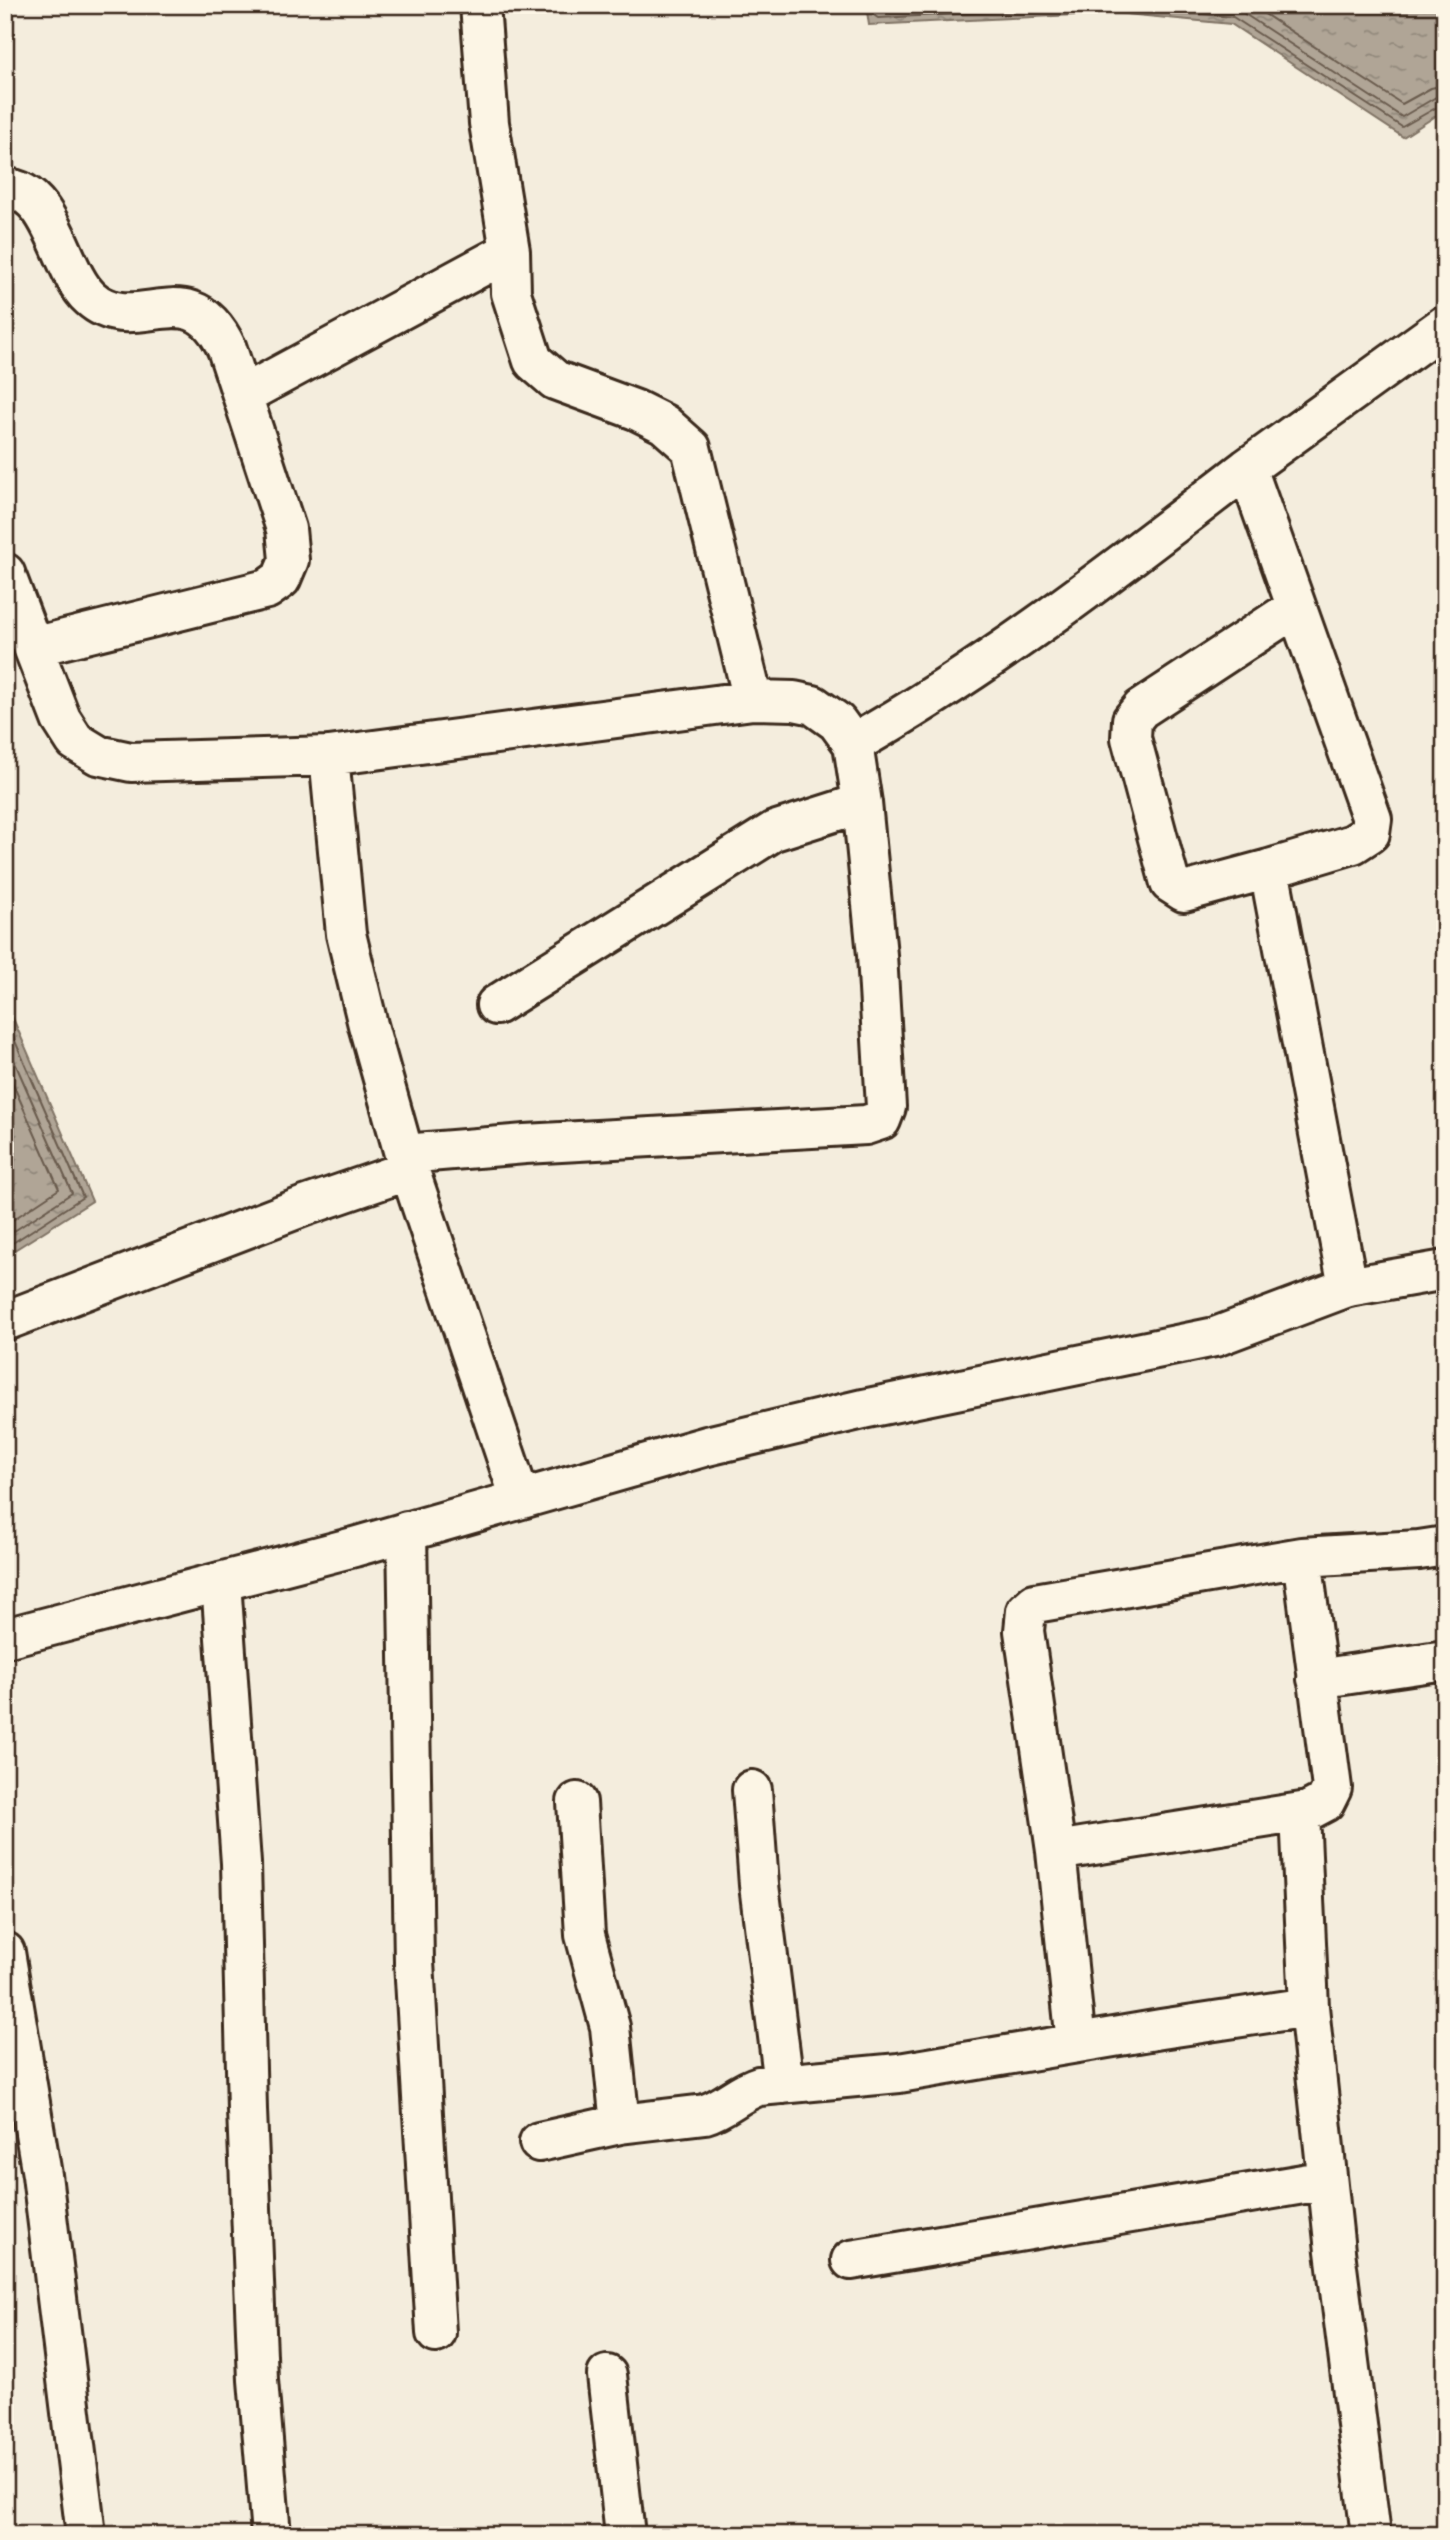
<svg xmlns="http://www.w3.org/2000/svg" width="1450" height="2540" font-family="Caveat,sans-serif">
<defs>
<pattern id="water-ripples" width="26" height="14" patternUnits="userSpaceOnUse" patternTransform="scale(1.75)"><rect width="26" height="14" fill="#b0a596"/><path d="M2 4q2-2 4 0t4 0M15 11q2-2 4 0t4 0" fill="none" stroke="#90877a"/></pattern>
</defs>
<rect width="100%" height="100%" fill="#f4eddd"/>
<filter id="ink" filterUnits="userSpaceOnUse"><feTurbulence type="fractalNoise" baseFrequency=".0143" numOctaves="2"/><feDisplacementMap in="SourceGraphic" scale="14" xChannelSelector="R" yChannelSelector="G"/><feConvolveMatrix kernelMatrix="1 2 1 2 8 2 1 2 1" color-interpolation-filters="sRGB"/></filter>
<g filter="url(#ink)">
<path fill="url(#water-ripples)" stroke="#817466" stroke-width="2" d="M866,5h579v105l-42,27 -172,-113 -116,-11 -246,12z
M5,1000l87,201 -87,55z"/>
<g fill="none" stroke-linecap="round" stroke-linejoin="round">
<path stroke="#6a5b4e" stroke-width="2" d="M873,5l2,11 3,2 237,-12 118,11 169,110 37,-21 6,-1
M882,5l4,4 69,-4
M1200,5l40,6 162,106 34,-20 9,-1
M1251,5l151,99 29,-16 14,-3
M5,1018l78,179 -78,51
M5,1040l67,153 -67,44
M5,1066l54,123 -54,36"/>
<defs>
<path id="minor" d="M480,5l9,118 21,128
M5,188c49,2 55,83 85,110 46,42 100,-30 137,51l59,180 3,31 -8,19 -14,10 -234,58 28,72 14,22 23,14 33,7 198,-6 424,-56 41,1 19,4 24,17 16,22 9,59 15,152 9,152 -5,13 -15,5 -341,19 -121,10
M243,395l267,-144 1,42 22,68 22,19 81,30 28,14 27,24 62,252
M5,573l28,74
M853,744c140,-79 267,-178 394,-276
M329,756l17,178 22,91 36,129 116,344
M1269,869l-85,23 -14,-9 -39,-145 1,-18 9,-11 154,-101
M496,1005l278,-174 88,-28
M1348,1287l-79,-418 84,-25 17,-11 2,-14 -125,-351 198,-143
M5,1321l297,-114 108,-37
M407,1531l7,431 22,371
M221,1582l20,281 6,247 11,270 13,155
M1317,1679l128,-19
M752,1790l7,95 25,199
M577,1802l8,133 25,92 10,97
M1300,1813l9,194 26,244 36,284
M1056,1851l252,-40 17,-9 7,-14 -30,-231
M5,1952l37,223 44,360
M1076,2043l-20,-192 -32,-220 2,-20 9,-8 267,-46 117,-7 26,-4
M539,2142l81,-18 85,-10c20,-6 34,-22 54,-28l140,-13 262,-44 148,-22
M851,2260l476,-80
M607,2375l18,160"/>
<path id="tertiary" d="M5,1638l349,-91 353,-101 156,-37 352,-72 133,-50 97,-17"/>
</defs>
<use href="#minor" stroke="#3b2a1e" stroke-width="44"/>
<use href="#tertiary" stroke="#3b2a1e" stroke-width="44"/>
<use href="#minor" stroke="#fcf5e5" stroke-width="38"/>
<use href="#tertiary" stroke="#fcf5e5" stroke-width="38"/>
</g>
</g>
<rect width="1450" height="2540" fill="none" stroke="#fcf5e5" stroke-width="28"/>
<rect x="14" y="14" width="1422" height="2512" fill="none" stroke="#3b2a1e" stroke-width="2.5" filter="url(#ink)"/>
</svg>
